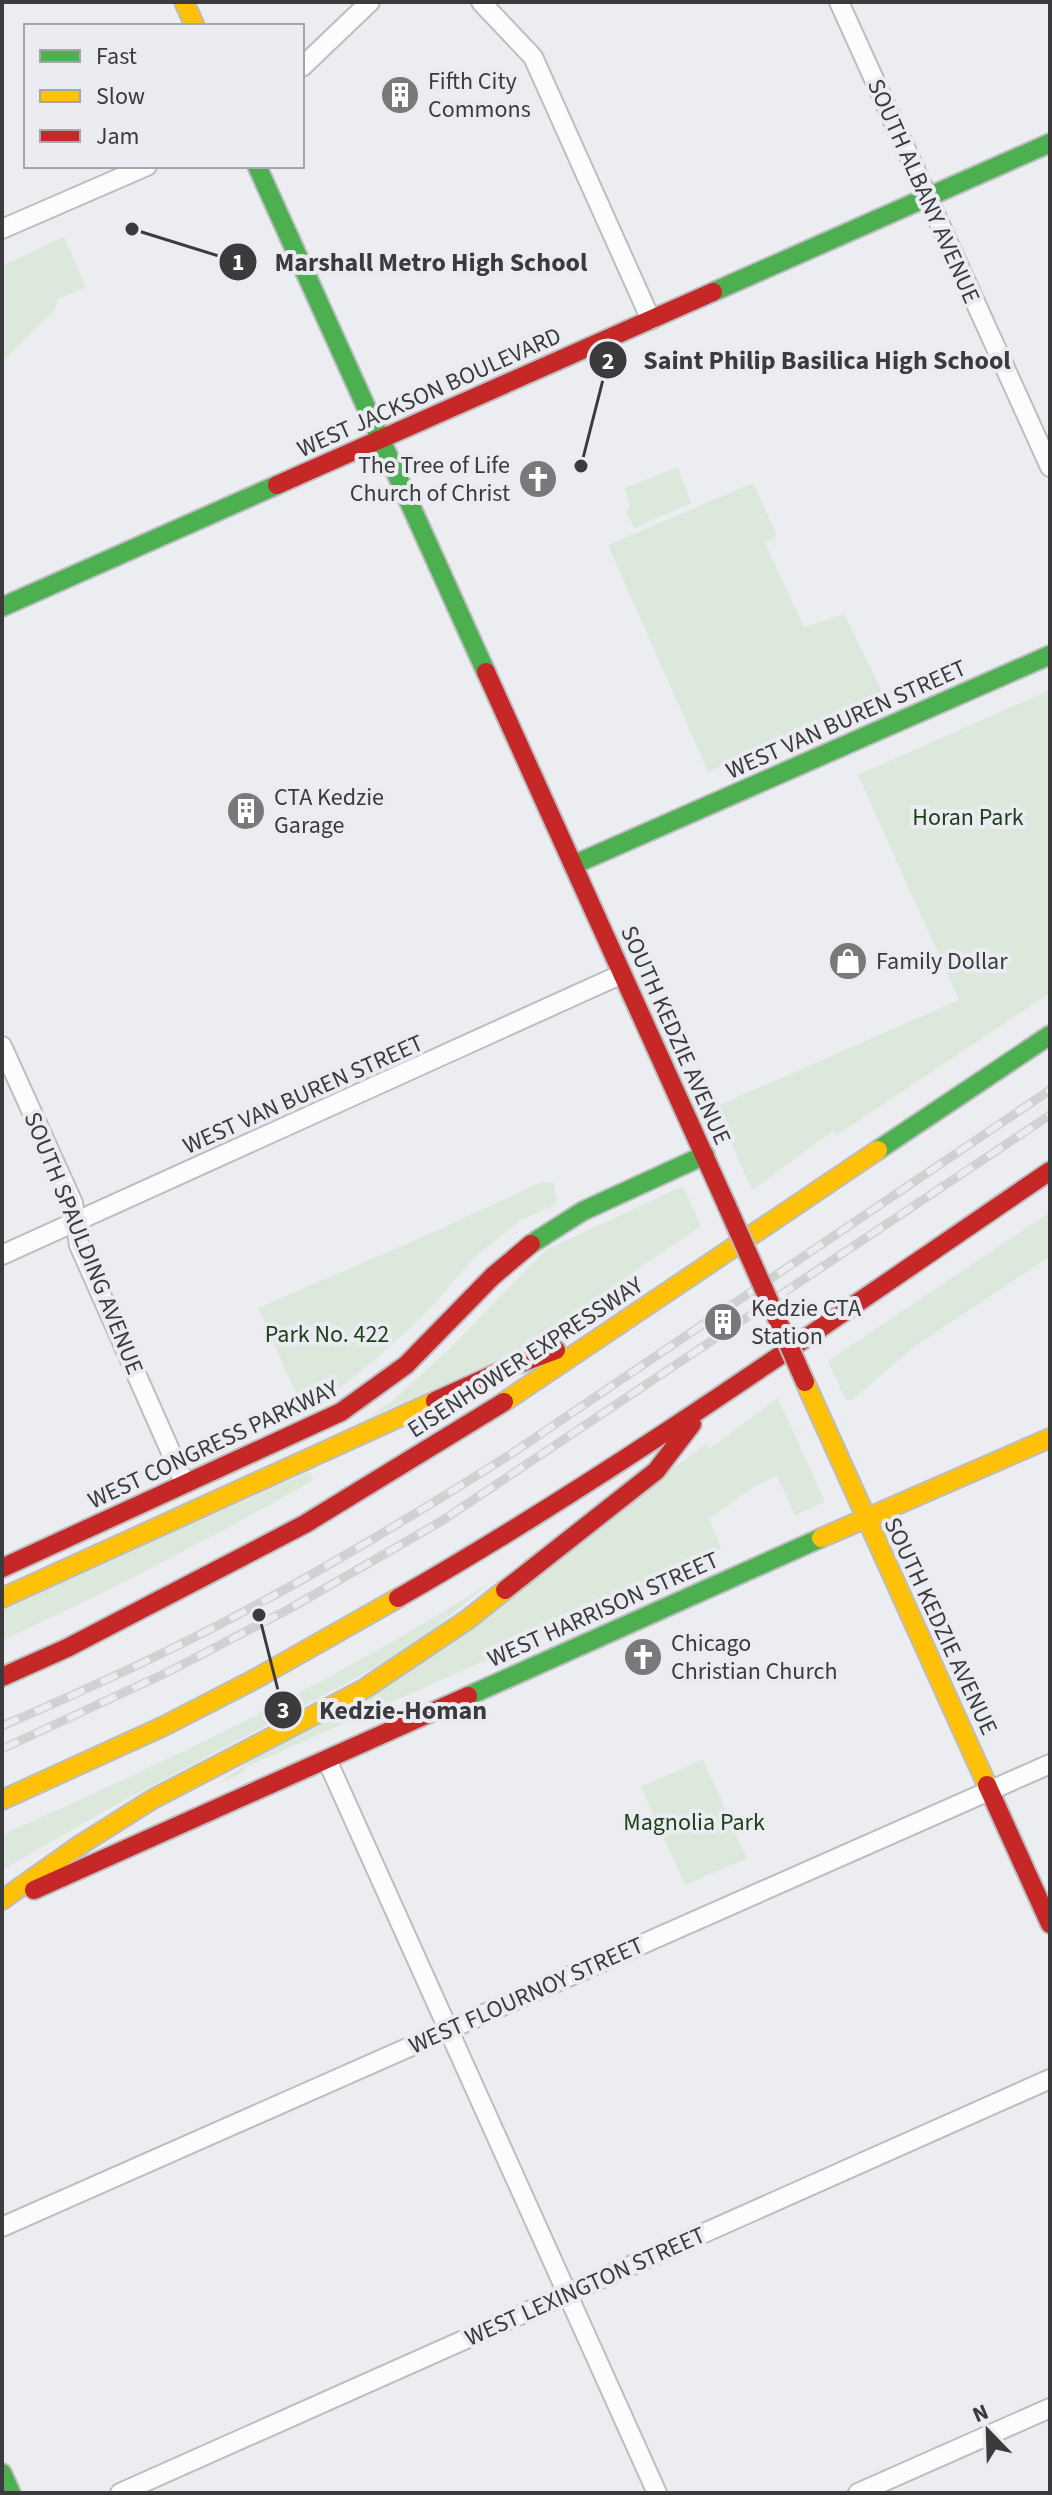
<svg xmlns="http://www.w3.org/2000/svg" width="1052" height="2495" font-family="'Source Sans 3',sans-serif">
<rect width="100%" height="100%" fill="#ebedf0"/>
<path fill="#dde8dd" d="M64,237l22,50 -28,12 -3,11 -53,52v-96z
M678,467l13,36 -56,25 -9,-15 4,-6 -5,-19z
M753,483l24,53 -12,7 39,84 40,-13 40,81 -176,77 -100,-227z
M1050,690v303l-213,142 -4,-4 -81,59 -37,-83 244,-107 -101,-225z
M542,1182h11l4,18 -5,6 -31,14 -44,35 -51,58 -50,46 -43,34 -30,16 -45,-101 167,-72z
M683,1186l18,40 -181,124 -153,69 25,-18 56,-51 98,-100z
M1050,1212v44l-135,90 -63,54 -7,-1 -17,-38z
M778,1398l47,104 -30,13 -18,-39 -22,10 -46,33 12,29 -26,11 3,7 -448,199 -6,3 1,4 -28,12 424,-292 65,-48 3,5z
M309,1472l5,8c-102,58 -206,111 -312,161v-33z
M491,1582l-82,68 -299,158 -108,62v-35c168,-75 334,-154 489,-253z
M703,1759l44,99 -62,27 -44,-98z"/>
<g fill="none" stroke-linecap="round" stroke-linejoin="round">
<defs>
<path id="street" d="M481,2l52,55 118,263
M839,2l211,465
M302,67l68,-65
M2,229l145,-63
M2,1046l71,157 6,42 106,239
M2,1255l620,-281
M327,1760l330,733
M2,2227l1048,-463
M120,2493l930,-414
M858,2493l192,-85"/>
<path id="fast" d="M257,166l229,506
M713,292l337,-149
M2,607l275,-122
M573,865l477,-210
M878,1150l172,-115
M531,1244l52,-33 122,-56
M468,1696l353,-158
M2,2473l9,20"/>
<path id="slow" d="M184,2l11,24
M805,1382l182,403
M504,1402l374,-252
M821,1538l229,-100
M2,1598l433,-197
M2,1800l162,-74 93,-48 141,-80
M2,1900l78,-55 73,-46 211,-110 103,-69 38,-30"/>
<path id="jam" d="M277,485l436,-193
M486,672l241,534
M435,1401l75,-34 46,-17
M2,1568l339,-156 65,-47 87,-89 38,-32
M505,1590l151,-119 36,-47
M398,1598c225,-129 437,-281 652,-427
M2,1677l65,-29 238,-124 199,-122
M987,1785l63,139
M34,1890l434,-194"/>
</defs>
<use href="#street" stroke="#bcbdbf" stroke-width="22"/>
<use href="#fast" stroke="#bcbdbf" stroke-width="22"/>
<use href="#slow" stroke="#bcbdbf" stroke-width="22"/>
<use href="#jam" stroke="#bcbdbf" stroke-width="22"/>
<use href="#street" stroke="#fcfcfd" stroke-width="18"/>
<use href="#fast" stroke="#4caf50" stroke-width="18"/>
<use href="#slow" stroke="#ffc107" stroke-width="18"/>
<use href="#jam" stroke="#c62828" stroke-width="18"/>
<defs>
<path id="rail" d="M2,1726c65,-28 130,-57 193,-89 109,-55 213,-118 316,-183l539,-364
M2,1749l166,-77 121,-63 151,-87 610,-407"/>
</defs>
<use href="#rail" stroke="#d1d1d2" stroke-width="9"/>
<use href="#rail" stroke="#eaecf1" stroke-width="6" stroke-dasharray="18" stroke-linecap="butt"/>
<defs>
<path id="jam-bridge" d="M727,1206l78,176"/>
</defs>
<use href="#jam-bridge" stroke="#bcbdbf" stroke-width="22" stroke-linecap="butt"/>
<use href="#jam-bridge" stroke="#c62828" stroke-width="18"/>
</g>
<defs>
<symbol id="building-disc" viewBox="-11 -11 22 22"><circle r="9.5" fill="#79797c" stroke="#eaecf1"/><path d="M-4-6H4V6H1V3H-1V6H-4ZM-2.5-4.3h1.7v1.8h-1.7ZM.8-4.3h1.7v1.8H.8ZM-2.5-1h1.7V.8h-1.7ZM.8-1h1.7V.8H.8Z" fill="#fff"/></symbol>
<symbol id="church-disc" viewBox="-11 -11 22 22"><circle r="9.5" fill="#79797c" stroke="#eaecf1"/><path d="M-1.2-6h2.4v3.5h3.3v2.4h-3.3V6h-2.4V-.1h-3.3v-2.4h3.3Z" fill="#fff"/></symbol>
<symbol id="shop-disc" viewBox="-11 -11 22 22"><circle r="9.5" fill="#79797c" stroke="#eaecf1"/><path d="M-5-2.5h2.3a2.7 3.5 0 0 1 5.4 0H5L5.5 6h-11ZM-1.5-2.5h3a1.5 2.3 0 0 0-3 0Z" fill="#fff"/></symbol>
</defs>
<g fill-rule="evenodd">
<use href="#building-disc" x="378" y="73" width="44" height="44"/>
<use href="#church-disc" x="516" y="457" width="44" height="44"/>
<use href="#building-disc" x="224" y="789" width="44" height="44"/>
<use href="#shop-disc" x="826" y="939" width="44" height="44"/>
<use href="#building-disc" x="701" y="1300" width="44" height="44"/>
<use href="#church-disc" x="621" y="1635" width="44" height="44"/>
</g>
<g text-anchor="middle" stroke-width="8" stroke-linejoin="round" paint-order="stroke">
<g font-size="24" fill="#3b3b3d" stroke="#eaecf1" text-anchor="start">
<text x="428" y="89">Fifth City<tspan x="428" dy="28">Commons</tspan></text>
<text x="510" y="473" text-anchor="end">The Tree of Life<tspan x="510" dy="28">Church of Christ</tspan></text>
<text x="274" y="805">CTA Kedzie<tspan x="274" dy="28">Garage</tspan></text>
<text x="876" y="969">Family Dollar</text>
<text x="751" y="1316">Kedzie CTA<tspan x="751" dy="28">Station</tspan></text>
<text x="671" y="1651">Chicago<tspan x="671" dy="28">Christian Church</tspan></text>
</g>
<g font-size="24" fill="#3b3b3d" stroke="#eaecf1">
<text transform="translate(924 191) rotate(66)" y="8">SOUTH ALBANY AVENUE</text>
<text transform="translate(429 392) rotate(-24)" y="8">WEST JACKSON BOULEVARD</text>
<text transform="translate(846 719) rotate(-24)" y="8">WEST VAN BUREN STREET</text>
<text transform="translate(676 1035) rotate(66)" y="8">SOUTH KEDZIE AVENUE</text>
<text transform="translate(303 1094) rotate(-24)" y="8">WEST VAN BUREN STREET</text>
<text transform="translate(84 1243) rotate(68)" y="8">SOUTH SPAULDING AVENUE</text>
<text transform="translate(525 1357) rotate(-33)" y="8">EISENHOWER EXPRESSWAY</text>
<text transform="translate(213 1444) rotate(-25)" y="8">WEST CONGRESS PARKWAY</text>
<text transform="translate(603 1609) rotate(-24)" y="8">WEST HARRISON STREET</text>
<text transform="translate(941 1626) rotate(65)" y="8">SOUTH KEDZIE AVENUE</text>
<text transform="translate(526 1995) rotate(-24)" y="8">WEST FLOURNOY STREET</text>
<text transform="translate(585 2286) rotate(-24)" y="8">WEST LEXINGTON STREET</text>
</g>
<g font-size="24" fill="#20401c" stroke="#eaecf1">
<text x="968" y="825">Horan Park</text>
<text x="327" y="1342">Park No. 422</text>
<text x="694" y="1830">Magnolia Park</text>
</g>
</g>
<path fill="none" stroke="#3b3b3d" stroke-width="3" d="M132 229L238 262M581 466L608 360M259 1615L283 1710"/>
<g fill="#3b3b3d" stroke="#eaecf1" stroke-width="3">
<circle cx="132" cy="229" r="8"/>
<circle cx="581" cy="466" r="8"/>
<circle cx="259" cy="1615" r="8"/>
<circle cx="238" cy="262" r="20"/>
<circle cx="608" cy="360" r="20"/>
<circle cx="283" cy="1710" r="20"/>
</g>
<g font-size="24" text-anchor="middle" font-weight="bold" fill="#fff">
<text x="238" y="270">1</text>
<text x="608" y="369">2</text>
<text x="283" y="1718">3</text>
</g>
<g font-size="26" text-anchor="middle" font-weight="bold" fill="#3b3b3d" stroke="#eaecf1" stroke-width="8" stroke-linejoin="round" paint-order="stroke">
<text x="431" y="271">Marshall Metro High School</text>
<text x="827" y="369">Saint Philip Basilica High School</text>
<text x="403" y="1719">Kedzie-Homan</text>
</g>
<rect width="1052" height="2495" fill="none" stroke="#3b3b3d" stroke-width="8"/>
<rect x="24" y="24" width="280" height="144" fill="#eaecf1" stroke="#a4a5a9" stroke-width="2"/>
<rect x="40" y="50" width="40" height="12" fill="#4caf50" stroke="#a4a5a9" stroke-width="2"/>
<text x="96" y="64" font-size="24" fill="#3b3b3d">Fast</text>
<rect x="40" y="90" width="40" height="12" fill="#ffc107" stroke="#a4a5a9" stroke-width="2"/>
<text x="96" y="104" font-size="24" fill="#3b3b3d">Slow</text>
<rect x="40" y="130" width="40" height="12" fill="#c62828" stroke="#a4a5a9" stroke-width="2"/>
<text x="96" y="144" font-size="24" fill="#3b3b3d">Jam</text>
<g transform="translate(988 2431) rotate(337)" stroke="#eaecf1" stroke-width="6" paint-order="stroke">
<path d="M0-6L14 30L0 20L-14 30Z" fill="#3b3b3d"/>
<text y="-12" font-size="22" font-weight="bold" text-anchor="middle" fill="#3b3b3d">N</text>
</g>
</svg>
